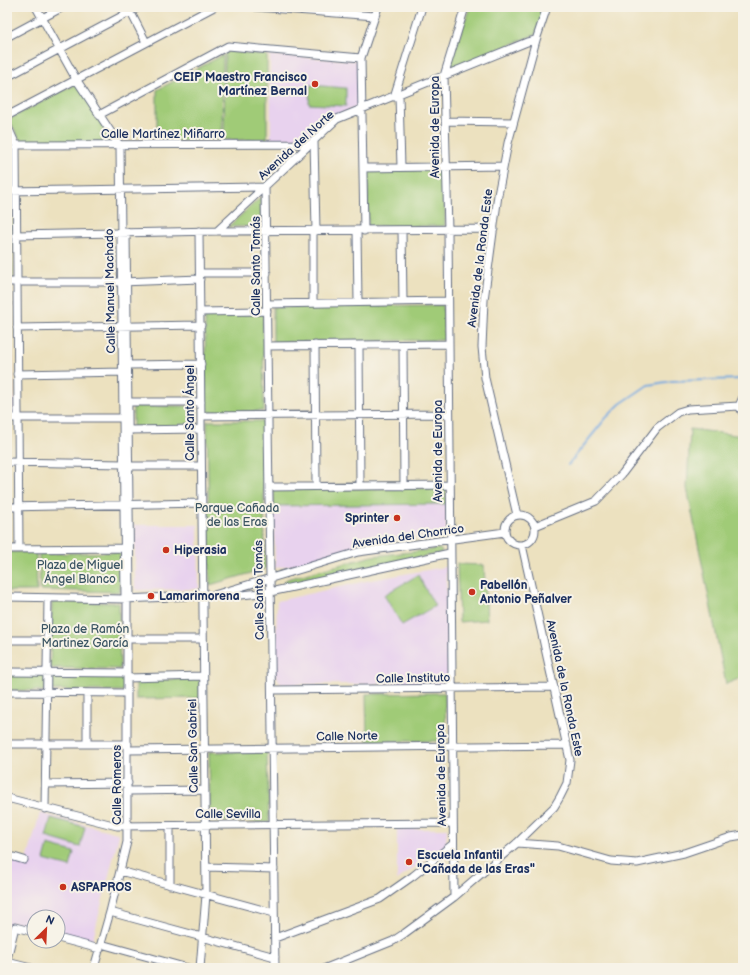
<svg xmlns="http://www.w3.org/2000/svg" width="750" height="975" font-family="'Balsamiq Sans',sans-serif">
<rect width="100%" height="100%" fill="#f7f3e8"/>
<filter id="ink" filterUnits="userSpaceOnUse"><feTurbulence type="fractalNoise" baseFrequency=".025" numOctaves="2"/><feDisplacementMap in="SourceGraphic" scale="8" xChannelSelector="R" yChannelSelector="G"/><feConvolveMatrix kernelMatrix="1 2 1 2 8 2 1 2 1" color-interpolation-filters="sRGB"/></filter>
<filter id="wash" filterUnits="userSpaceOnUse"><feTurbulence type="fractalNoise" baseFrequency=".012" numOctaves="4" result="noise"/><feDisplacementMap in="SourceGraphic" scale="16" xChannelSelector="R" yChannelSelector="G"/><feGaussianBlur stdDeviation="0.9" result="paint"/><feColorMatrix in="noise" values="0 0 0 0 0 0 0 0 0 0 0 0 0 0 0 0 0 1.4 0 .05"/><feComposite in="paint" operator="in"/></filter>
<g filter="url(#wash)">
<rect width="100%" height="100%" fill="#ece1bf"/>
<path fill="#e8d2ee" d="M270,55l90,6 -1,45 -22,9 -28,24h-38z
M7,349h6l1,65h-7z
M446,504v30l-73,8 -79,23 -19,3 -1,-62z
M135,525h63l1,63 -2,1 -59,1 -3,-2z
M444,567l2,1 2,113 -5,3h-162l-6,-10 2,-73 94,-21z
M40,813l77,20 2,2 -27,107 -34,-9v-16h-24v10l-22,-5 -5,21v-84l19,5z
M397,829h50l-1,16 -49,35z"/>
<path fill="#a0cb77" stroke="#5e7d6a" d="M470,7h74l-8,27 -84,35 -3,-4z
M225,51l42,4v85h-43z
M223,55l-1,84 -65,2v-51z
M78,83l34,59h-91l-12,-23z
M310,85l36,3v18l-37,-2z
M368,170h77v56h-77z
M7,195h4l2,85h-6z
M261,197v29l-33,1z
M443,305l1,35 -171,2v-35z
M263,314l1,97 -58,1 -1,-97z
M133,406h63v21h-63z
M207,421h56l2,148 -55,16z
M690,429l53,7v241l-17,7 -39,-196z
M446,488v16l-172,2v-17z
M439,549l3,2 -1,2 -160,34 6,-8 86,-23z
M7,552h29l1,39h-30z
M120,552v40l-80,-2 -1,-36z
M457,564l27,1 3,55 -28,2z
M418,575l17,31 -33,19 -18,-30z
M52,602l67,1 1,66 -70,-1z
M7,674h38v17l-38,-1z
M50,675h74v16l-74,-1z
M200,679v19l-64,1v-19z
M445,693l1,48h-79l-1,-47z
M209,752h58l2,70 -59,-1z
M51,818l34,9 -5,20 -34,-10z
M48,845l26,7 -4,15 -26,-7z"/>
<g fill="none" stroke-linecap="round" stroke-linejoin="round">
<path stroke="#72a8e0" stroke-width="2" d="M568,465l38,-47 14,-14 28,-19 24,-4 71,-2"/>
</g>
</g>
<g filter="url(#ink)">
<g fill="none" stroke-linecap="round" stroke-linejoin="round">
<defs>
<path id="minor" d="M36,7l40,72 44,67 5,453
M128,7l18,35
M256,7l119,9
M7,37l56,-30
M7,77l132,-70
M399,95l2,72
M394,97l28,-90
M99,115l129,-69 133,12
M7,116l207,-109
M445,121l68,1
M7,125l9,20 3,404
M314,141l2,90
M16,145l295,-1
M363,168l140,-2
M7,191l258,-4 10,781
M199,231l7,664 -6,73
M217,231l120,-112 190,-77 9,-2
M313,231v72
M357,231l1,71
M364,231l-3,-173 17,-51
M402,231l1,70
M126,232l4,366
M16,235l201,-4 277,-2
M200,273h67
M7,282h114l79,-3
M267,304l181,-3
M200,312l67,-1
M17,328l184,-3
M315,345l1,141
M359,345l1,141
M403,345l1,141
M267,346l182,-2
M128,365l73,-1
M17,374l108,-2
M743,397l-4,9 4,7
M128,402h73
M201,416l248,-2
M7,418h119
M128,430l73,-1
M7,462l116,2 5,2h73
M269,487l181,-2
M7,507l195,-4
M505 530a15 15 0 1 1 30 0a15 15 0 1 1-30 0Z
M517,515l-32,-137 -3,-31 2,-47 14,-105 10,-52 28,-103 11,-33
M535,526l61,-25 26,-27 35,-46 21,-16 10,-3 51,-3
M7,549l122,-1
M219,595l12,1 39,-4 180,-39
M7,597l118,2 89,-4 144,-43 147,-20
M127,639h76
M7,640h40
M7,672l120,1
M127,678l76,-2
M272,690l282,-3
M7,692l120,1
M7,744h121
M87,744v-51
M128,750l439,-5
M46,784l82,-1
M128,791l77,-1
M7,798l110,28 336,-3
M45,809l3,-211
M517,843l41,3 53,15 26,2 47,-10 47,-16 12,-2
M7,855l17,5
M206,867l68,2
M120,871l154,42
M170,885v-59
M454,897l-6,-667 -4,-154 21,-69
M110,912l165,45
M58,938l42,11
M275,938l105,-39 33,-23 40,-32
M101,944l87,24
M7,959l8,-32 19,5
M7,962l24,6
M94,968l16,-56 17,-70v-244
M326,968l67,-27 12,-8 49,-36 63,-54 37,-36 6,-10 7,-14 3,-23 -48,-215"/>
</defs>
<use href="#minor" stroke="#646d80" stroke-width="9"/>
<use href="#minor" stroke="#fff" stroke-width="7"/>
</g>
</g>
<g fill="#c8321e" stroke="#f7f3e8" stroke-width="1.5">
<circle cx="315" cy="84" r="4"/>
<circle cx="397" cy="518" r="4"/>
<circle cx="166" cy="550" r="4"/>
<circle cx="472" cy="592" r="4"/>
<circle cx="151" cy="596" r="4"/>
<circle cx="409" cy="862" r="4"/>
<circle cx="63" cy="887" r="4"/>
</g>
<g text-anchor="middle" stroke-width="4" stroke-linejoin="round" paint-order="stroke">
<g font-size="12" font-weight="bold" fill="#1b2f5e" stroke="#f7f3e8" text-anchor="start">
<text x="307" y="81" text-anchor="end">CEIP Maestro Francisco<tspan x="307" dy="14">Martínez Bernal</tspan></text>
<text x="389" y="522" text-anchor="end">Sprinter</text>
<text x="174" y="554">Hiperasia</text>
<text x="480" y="589">Pabellón<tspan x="480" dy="14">Antonio Peñalver</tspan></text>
<text x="159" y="600">Lamarimorena</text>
<text x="417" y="859">Escuela Infantil<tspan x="417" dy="14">"Cañada de las Eras"</tspan></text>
<text x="71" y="891">ASPAPROS</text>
</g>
<g font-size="12" fill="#1b2f5e" stroke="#f7f3e8">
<text transform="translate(435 127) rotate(-90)" y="4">Avenida de Europa</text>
<text x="163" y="138">Calle Martínez Miñarro</text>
<text transform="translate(296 145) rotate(-42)" y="4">Avenida del Norte</text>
<text transform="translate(480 258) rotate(-83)" y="4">Avenida de la Ronda Este</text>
<text transform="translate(256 266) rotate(-90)" y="4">Calle Santo Tomás</text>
<text transform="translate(110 291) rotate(-91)" y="4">Calle Manuel Machado</text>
<text transform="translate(190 413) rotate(-90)" y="4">Calle Santo Ángel</text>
<text transform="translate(438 451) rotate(-90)" y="4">Avenida de Europa</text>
<text transform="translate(408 536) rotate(-8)" y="4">Avenida del Chorrico</text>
<text transform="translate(259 590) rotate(-91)" y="4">Calle Santo Tomás</text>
<text transform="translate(413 678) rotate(-1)" y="4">Calle Instituto</text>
<text transform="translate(565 688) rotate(78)" y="4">Avenida de la Ronda Este</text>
<text transform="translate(347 736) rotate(-1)" y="4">Calle Norte</text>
<text transform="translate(193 746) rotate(-91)" y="4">Calle San Gabriel</text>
<text transform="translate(441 775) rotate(-91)" y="4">Avenida de Europa</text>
<text transform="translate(117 785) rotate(-90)" y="4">Calle Romeros</text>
<text x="228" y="818">Calle Sevilla</text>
</g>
<g font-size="12" fill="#3c5664" stroke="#f7f3e8">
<text x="237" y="512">Parque Cañada<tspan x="237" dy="14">de las Eras</tspan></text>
<text x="80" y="569">Plaza de Miguel<tspan x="80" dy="14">Ángel Blanco</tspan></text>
<text x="85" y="633">Plaza de Ramón<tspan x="85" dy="14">Martinez García</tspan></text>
</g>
</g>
<rect width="750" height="975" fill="none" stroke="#f7f3e8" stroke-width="24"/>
<g transform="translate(46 929) rotate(24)"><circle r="19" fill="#f7f3e8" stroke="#9fa5b1"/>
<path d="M0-3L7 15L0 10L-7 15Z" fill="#c8321e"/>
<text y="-6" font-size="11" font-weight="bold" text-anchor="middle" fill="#1b2f5e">N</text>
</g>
</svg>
